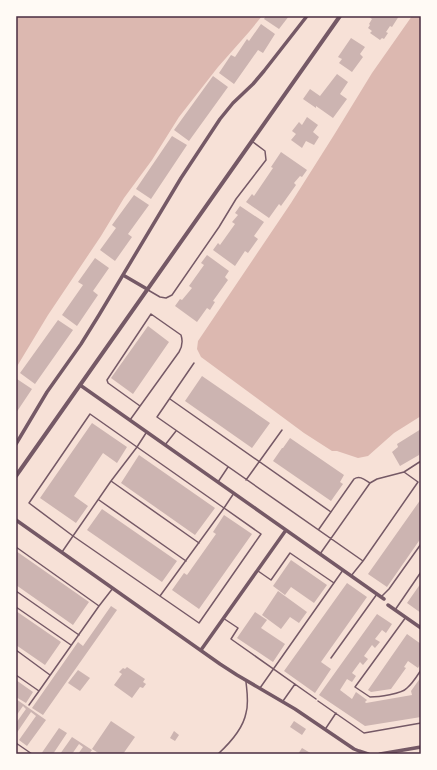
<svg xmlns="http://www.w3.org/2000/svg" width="437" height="770" font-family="'Varela Round',sans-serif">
<rect width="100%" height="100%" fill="#f7e1d7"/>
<path fill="#dcb8b0" d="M16,16h246l-13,16 -31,35 -39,50 -27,43 -28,38 -23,38 -53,79 -32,53z
M412,16h9v400l-27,17 -26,23 -10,2 -21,-7h-5l-28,-18 -103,-76 -4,-8 1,-8 93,-138 43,-68 38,-62z"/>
<path fill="#ccb4b1" d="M266,16h23l-10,13 -15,-10z
M368,16h31l-7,11 -2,-1 -4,6 2,1 -4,6 -2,-1 -2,2 -10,-7 2,-2 -4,-3 2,-3 -1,-1 3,-5z
M261,24l14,10 -12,19 -5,-3 -24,34 -15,-11 12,-18 4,2 12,-18 2,2z
M351,38l14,9 -5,7 3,3 -11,15 -13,-9 3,-4 -4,-2z
M337,74l11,8 -8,12 7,5 -14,19 -17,-12v2l-13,-9 7,-10 10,7z
M213,76l15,11 -39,54 -15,-11z
M307,117l11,8 -5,7 6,5 -5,8 -8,-4 -4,7 -11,-8 5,-6 -4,-3 7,-9 3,3z
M172,136l15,9 -36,54 -15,-10z
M281,152l26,18 -5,7 -2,-1 -6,7 2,2 -15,21 -2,-2 -10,14 -23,-16 6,-8 2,2 19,-28 -2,-1z
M134,195l15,10 -21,29 4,3 -17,24 -15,-11 16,-22 -4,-3z
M240,206l24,16 -10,14 4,3 -10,14 -3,-2 -10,15 -22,-16 5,-7 2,2 15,-21 -3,-2 6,-7 -3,-2z
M207,255l22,16 -4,6 3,3 -15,21 2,1 -5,8 -3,-2 -10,14 -22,-16 5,-7 2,1 10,-12 -3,-2 15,-21 -3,-2z
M95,258l14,10 -16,23 5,4 -21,31 -15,-11 21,-30 -5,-3z
M58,320l15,10 -38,54 -15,-11z
M148,326l21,16 -36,52 -22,-16z
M202,376l68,47 -18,25 -67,-47z
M17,379l15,10 -16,24v-32z
M92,423l35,24 -10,16 -14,-10 -29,43 14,10 -12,17 -36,-25z
M421,429v20l-2,6 -19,11 -8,-14 6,-5 -1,-3z
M290,438l54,37 -4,7 3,2 -12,17 -58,-40 9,-13h1z
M139,455l76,53 -20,27 -74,-52z
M421,499v39l-34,49 -19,-13z
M102,509l75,52 -15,21 -75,-52z
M224,515l28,19 -53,75 -27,-19 12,-17 3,2 29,-41 -3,-2z
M16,551l73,51 -16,23 -57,-40z
M291,560l36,25 -13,18 -23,-16 -6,8 -12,-9z
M347,583l20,14 -46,65 10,7 -16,24 -31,-22z
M421,583v30l-14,-10z
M278,591l29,21 -8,11 -9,-6 -9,12 -19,-14z
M111,606l6,4 -74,105 -11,-7 46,-66 5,4z
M16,611l45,31 -16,23 -29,-20z
M255,612l12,8 -6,8 24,16 -12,18 -36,-24z
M377,614l15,10 -6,9 -4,-3 -7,9 5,3 -5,6 -3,-3 -8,11 4,3 -5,6 -3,-3 -8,11 4,3 -4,6 -5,-3 -7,11 12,9 4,-7 11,8 -2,2 1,1 46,-8 -1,-4 10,-14v40l-56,9 -46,-31z
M407,634l14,10v19l-3,5 -10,-7 -4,6 2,1 -15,21 -20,3 -3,-2z
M127,667l18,12 -2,3 3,2 -3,4 -3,-1 -8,11 -18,-13 8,-11 -3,-2 4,-4 2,1z
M78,670l12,8 -10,13 -12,-8z
M16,680l17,12 -7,11 -10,-6z
M16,699l30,21 -19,26 -8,-6 17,-24 -5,-4 -15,22v-11l10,-14 -3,-3 -7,10z
M111,721l24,16 -12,17h-23l-8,-5z
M294,721l12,8 -4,6 -12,-8z
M59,728l8,5 -14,21h-12z
M174,731l5,4 -4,6 -5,-3z
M72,737l20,13 -3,4h-11l5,-7 -4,-3 -7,10h-12z
M302,748l10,6h-14z"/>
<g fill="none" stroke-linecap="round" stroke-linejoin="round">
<path stroke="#755966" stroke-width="1.5" d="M148,290l12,7 6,1 6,-3 47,-68 17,-28 30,-39 -1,-9 -12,-9
M194,363l-37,54 206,144 -12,15
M170,399l161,113
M130,420l49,-68c3,-5 4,-11 2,-17l-30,-21 -44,66 1,3 32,23
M165,445l11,-14
M404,472l17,-11
M246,480l36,-50
M111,481l88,62
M218,482l10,-15
M99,500l87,61
M319,529l35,-50c6,-4 11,1 16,4
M16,547l83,59 -60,85 -23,-16
M62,552l11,-16 -44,-33 61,-89 47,33 9,-14
M320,554l50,-71 7,-4 27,-7 14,10 -55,79
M258,571l13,9 19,-27 44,30
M16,591l63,44
M160,596l64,-88 -87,-61 -26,34 -38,55 126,87 62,-89 -37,-26 10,-15
M381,597l8,-8 32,-45
M99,606l14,-18
M16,607l55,38
M395,610l26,-38
M406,617l-51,70 15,10c8,0 32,-3 37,-9 6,-5 10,-12 14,-18
M223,618l15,10 -7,11 85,60
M16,650l34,25
M331,658l46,-64
M260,688l83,-118
M283,701l12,-17
M318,701l46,32 57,-10
M29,705l10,-14
M326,728l10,-15
M16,743l16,11
M218,754c12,-11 25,-25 28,-41 3,-10 1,-21 0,-31"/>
<path stroke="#755966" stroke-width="3.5" d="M123,275l24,14
M80,385l304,214
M16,444l31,-52 34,-48 18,-29 82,-137 39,-59 13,-16 20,-19 11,-13 43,-55
M16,520l204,144 17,11 58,34 59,40 5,2 9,3
M388,605l33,23
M201,650l85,-120
M380,754l41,-7"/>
<path stroke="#755966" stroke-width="4" d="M16,476l324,-460"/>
</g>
<rect width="437" height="770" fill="none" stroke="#fffaf5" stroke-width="34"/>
<rect x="17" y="17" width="403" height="736" fill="none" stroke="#4a2c40" stroke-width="1.5"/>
</svg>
